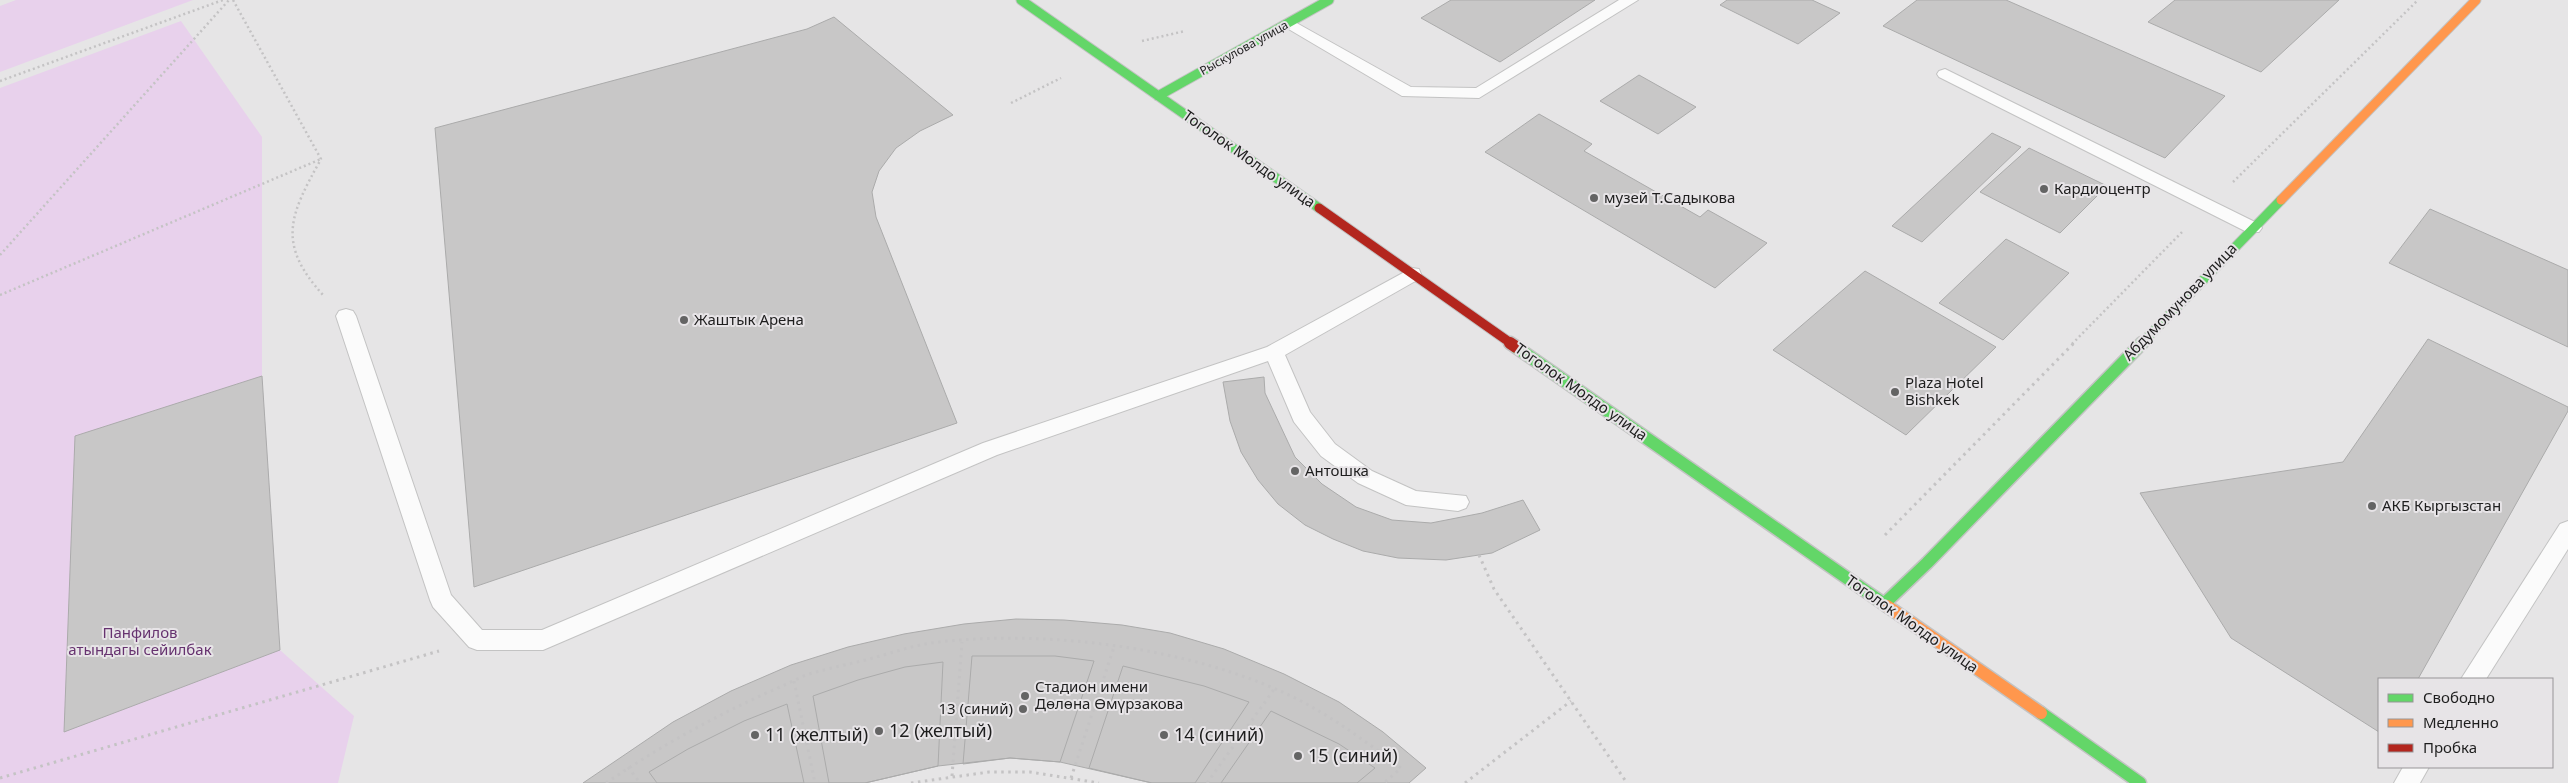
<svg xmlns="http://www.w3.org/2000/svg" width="2568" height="783" font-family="'Noto Sans',sans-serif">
<rect width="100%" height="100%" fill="#e6e5e6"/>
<path fill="#e8d1ec" d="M16,0h177l-193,72v-66z
M181,21l81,116v239l18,274 74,66 -16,67h-338v-695z"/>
<path fill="#c8c7c7" stroke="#ababab" d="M1451,0h144l-95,62 -79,-44z
M1727,0h85l28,13 -42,31 -78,-39z
M1917,0h89l219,96 -60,62 -282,-132z
M2175,0h164l-78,72 -113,-50z
M834,17l119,98 -33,16 -24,17 -17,23 -7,21 4,25 81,206 -483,164 -39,-459 372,-99z
M1639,75l57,32 -38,27 -58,-33z
M1539,114l53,30 -8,7 116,66 8,-7 59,33 -52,45 -230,-136z
M1992,133l29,14 -99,95 -30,-16z
M2029,148l78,38 -47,47 -80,-41z
M2430,209l138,61v77l-179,-84z
M2006,239l63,34 -66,67 -64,-37z
M1865,271l131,76 -90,88 -133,-85z
M2428,339l140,68v4l-150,268h-39v53l-148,-94 -91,-145 203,-31z
M262,376l18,274 -216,82 11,-296z
M1264,377l1,16 30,64 27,27 34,23 36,13 39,3 51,-10 41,-13 17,30 -48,23 -46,7 -48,-2 -35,-7 -30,-12 -28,-14 -27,-21 -20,-24 -17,-28 -11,-31 -7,-39z
M1016,619l48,1 58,5 48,8 54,16 60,25 55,28 44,30 43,36 -17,15h-257l-92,-21 -50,-4 -72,8 -73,17h-282l90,-61 58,-31 60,-26 57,-18 56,-13 60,-10z
M972,656h83l39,5 -34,101 -50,-4 -47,6z
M943,662l-5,104 -73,17h-36l-16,-87 45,-16 47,-13z
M1123,666l81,20 45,16 -54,81h-43l-63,-15z
M787,704l17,79h-147l-8,-11 39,-23 56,-28z
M1271,711l68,33 36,24 -18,15h-136z"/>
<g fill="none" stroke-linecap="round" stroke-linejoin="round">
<defs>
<path id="lane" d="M1619,0h19l-159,98 -77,-2 -122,-72 3,-3h10l118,66 65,1z
M1945,69l314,155 3,4 -3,4h-12l-308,-155 -2,-3 2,-3z
M1412,268l7,1 2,5 -2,5 -134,76 25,57 25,32 37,27 44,20 50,5 3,6 -3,6 -8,3 -52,-6 -48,-22 -37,-27 -27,-34 -26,-61 -271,94 -454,195h-66l-8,-3 -36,-40 -3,-7 -94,-284 3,-5 7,-2 7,2 3,5 95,279 31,35h60l441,-187 284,-96z
M2568,521v28l-82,130h-25l99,-155z
M2403,767h26l-9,16h-26z"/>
<path id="fast-far1" d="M1021,0l298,208
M1158,96l171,-96
M2141,344l140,-144"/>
<path id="fast" d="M1516,347l371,259
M1884,604l43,-41 215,-220
M2041,713l99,70"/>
<path id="slow-far1" d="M2281,200l195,-200"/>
<path id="slow" d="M1887,606l154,107"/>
<path id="jam-far1" d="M1319,208l193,136"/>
<path id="jam" d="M1510,343l6,4"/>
</defs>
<use href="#lane" stroke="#c3c3c3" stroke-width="2"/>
<use href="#fast-far1" stroke="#c3c3c3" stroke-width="11"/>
<use href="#fast" stroke="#c3c3c3" stroke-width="15"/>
<use href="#slow-far1" stroke="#c3c3c3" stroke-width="11"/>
<use href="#slow" stroke="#c3c3c3" stroke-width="15"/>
<use href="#jam-far1" stroke="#c3c3c3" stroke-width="11"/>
<use href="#jam" stroke="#c3c3c3" stroke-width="15"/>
<path stroke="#c4c3c4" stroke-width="2.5" stroke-dasharray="2 3" stroke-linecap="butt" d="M233,0l88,159c-31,56 -45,84 2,136
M1142,41l43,-10
M0,81l223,-81
M1011,103l50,-25
M2233,182l185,-182
M0,255l229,-255
M0,295l321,-136
M2072,344l112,-114"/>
<path stroke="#c4c3c4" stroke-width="3" stroke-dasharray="2.5 4.5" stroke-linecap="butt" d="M1885,535l189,-192
M1479,555l15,34 133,194
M794,681l21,102
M628,767l12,16
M952,776l10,-134
M0,778l439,-127
M1071,778l43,-131
M606,783c53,-36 107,-66 165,-92 12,-5 23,-11 35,-16 22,-7 45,-11 67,-17 19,-5 38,-12 58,-15 115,-15 267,5 370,58 36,19 68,43 100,67l-17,15
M911,783l78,-11h41l69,11
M1207,783l68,-95
M1465,783l106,-82"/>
<use href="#lane" fill="#fbfbfb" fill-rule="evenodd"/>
<use href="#fast-far1" stroke="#63d668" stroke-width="9"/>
<use href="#fast" stroke="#63d668" stroke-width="12"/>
<use href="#slow-far1" stroke="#ff974d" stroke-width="9"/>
<use href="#slow" stroke="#ff974d" stroke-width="12"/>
<use href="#jam-far1" stroke="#b3261e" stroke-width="9"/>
<use href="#jam" stroke="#b3261e" stroke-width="12"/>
</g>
<g fill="#646464" stroke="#e7e4e7" stroke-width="2">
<circle cx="2044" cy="189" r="5"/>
<circle cx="1594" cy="198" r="5"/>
<circle cx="684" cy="320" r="5"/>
<circle cx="1895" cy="392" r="5"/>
<circle cx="1295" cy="471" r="5"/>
<circle cx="2372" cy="506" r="5"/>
<circle cx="1025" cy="696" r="5"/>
<circle cx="1023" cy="709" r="5"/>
<circle cx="879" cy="731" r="5"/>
<circle cx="755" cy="735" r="5"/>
<circle cx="1164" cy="735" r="5"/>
<circle cx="1298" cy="756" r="5"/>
</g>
<g text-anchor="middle" stroke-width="4" stroke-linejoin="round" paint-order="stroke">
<g font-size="12" fill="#1e1e1e" stroke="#e7e4e7">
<text transform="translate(1244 48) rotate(-29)" y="4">Рыскулова улица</text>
</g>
<g font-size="15" fill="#1e1e1e" stroke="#e7e4e7">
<text transform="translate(1249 159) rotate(35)" y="5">Тоголок Молдо улица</text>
<text transform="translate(2180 302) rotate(-46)" y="5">Абдумомунова улица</text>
<text transform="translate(1581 392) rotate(35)" y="5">Тоголок Молдо улица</text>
<text transform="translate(1912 624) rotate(35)" y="5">Тоголок Молдо улица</text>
</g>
<g font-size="15" fill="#1e1e1e" stroke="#e7e4e7" text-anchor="start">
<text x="2054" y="194">Кардиоцентр</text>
<text x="1604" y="203">музей Т.Садыкова</text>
<text x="694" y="325">Жаштык Арена</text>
<text x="1905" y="388">Plaza Hotel<tspan x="1905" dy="17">Bishkek</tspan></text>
<text x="1305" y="476">Антошка</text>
<text x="2382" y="511">АКБ Кыргызстан</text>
<text x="1035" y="692">Стадион имени<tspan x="1035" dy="17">Дөлөна Өмүрзакова</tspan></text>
<text x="1013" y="714" text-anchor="end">13 (синий)</text>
</g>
<g font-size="15" fill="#66326f" stroke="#e7e4e7">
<text x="140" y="638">Панфилов<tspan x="140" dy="17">атындагы сейилбак</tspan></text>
</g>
<g font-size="18" fill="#1e1e1e" stroke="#e7e4e7" text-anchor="start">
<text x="889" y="737">12 (желтый)</text>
<text x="765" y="741">11 (желтый)</text>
<text x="1174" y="741">14 (синий)</text>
<text x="1308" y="762">15 (синий)</text>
</g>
</g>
<rect x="2378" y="678" width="175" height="90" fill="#e7e4e7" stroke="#979597"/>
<rect x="2388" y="694" width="25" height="8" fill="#63d668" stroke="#979597"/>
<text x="2423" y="703" font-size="15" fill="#1e1e1e">Свободно</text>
<rect x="2388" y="719" width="25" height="8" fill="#ff974d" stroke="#979597"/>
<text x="2423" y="728" font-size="15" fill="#1e1e1e">Медленно</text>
<rect x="2388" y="744" width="25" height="8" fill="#b3261e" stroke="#979597"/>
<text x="2423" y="753" font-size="15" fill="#1e1e1e">Пробка</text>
</svg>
